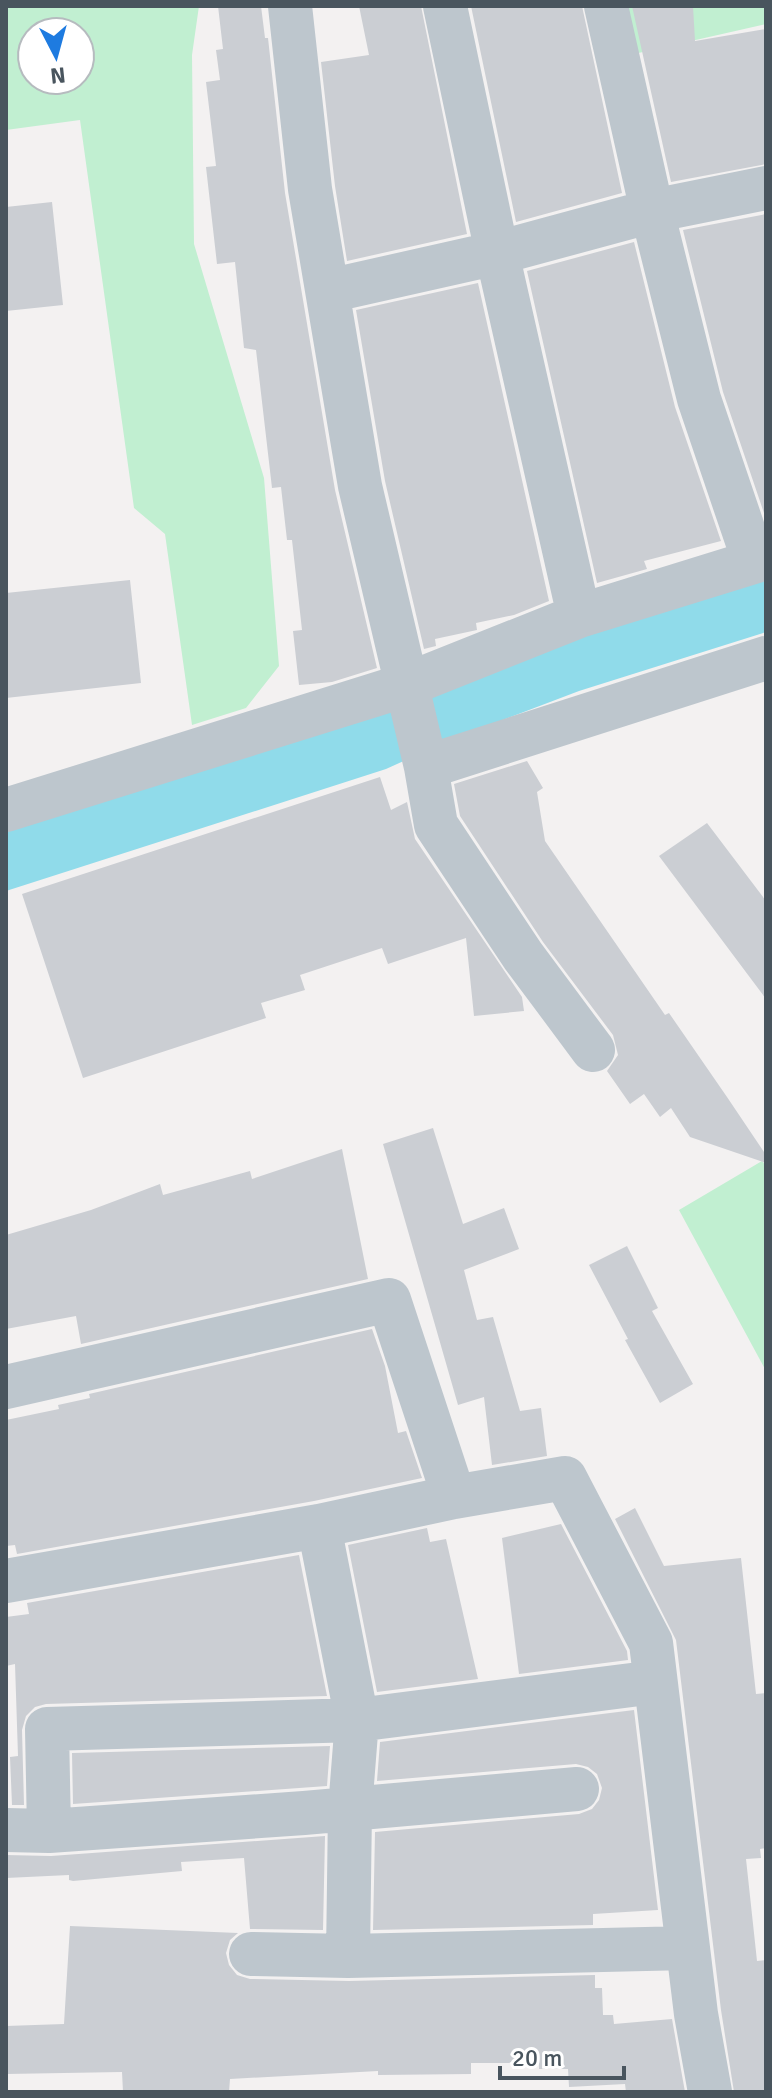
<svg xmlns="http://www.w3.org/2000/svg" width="772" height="2098" font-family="Signika,sans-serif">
<rect width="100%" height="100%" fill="#f3f1f1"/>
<path fill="#c1efd1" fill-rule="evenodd" d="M6,6h193l-7,49 2,189 70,234 15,188 -33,42 -54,17 -27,-191 -31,-26 -54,-388 -74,10zM32,32h48v48h-48z
M624,6h141l1,18 -132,30z
M762,1161l4,5v205l-87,-161z"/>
<path fill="#90dbea" d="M766,575v57l-187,59 -129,49 -64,29 -380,122v-59c255,-79 506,-173 760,-257z"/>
<path fill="#cbced3" d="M218,6h43l4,32h3l17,155 50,297 42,178 -45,14 -33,3 -6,-54 9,-1 -10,-90h-5l-6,-53 -9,1 -16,-138 -12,-2 -9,-86 -18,2 -11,-97 10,-1 -10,-84 14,-2 -4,-30 7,-1z
M359,6h62l46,228 -120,27 -12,-75 -14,-124 48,-7z
M471,6h111l40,187 -106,29z
M632,6h61l2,35 71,-12v135l-95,18z
M52,202l11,103 -57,6v-104z
M766,214v305l-43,-127 -40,-162z
M634,242l41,165 46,134 -77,20 3,8 -50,14 -70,-312z
M478,283l71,318 -35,14 -38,8 1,7 -42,9 1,7 -12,3 -39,-168 -29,-171z
M130,580l11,103 -135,15v-105z
M527,761l16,27 -6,4 8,49 120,174 4,-2 58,84 39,58v8l-76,-26 -19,-29 -11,9 -16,-23 -14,10 -23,-33 11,-16 -5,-20 -70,-93 -83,-126 -6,-32z
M380,777l11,33 16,-8 8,37 107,158 2,14 -50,5 -8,-78 -78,26 -6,-16 -82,27 5,15 -44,13 5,15 -183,60 -61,-184z
M707,823l59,78v98l-107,-143z
M433,1128l30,96 41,-16 15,41 -55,21 13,50 16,-3 27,94 21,-3 6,48 -55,9 -8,-68 -26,8 -75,-261z
M342,1149l26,130 -287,65 -5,-28 -70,13v-94l85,-25 69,-26 3,11 87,-24 2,8z
M627,1246l31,62 -6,3 41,73 -33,19 -35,-63 3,-1 -39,-74z
M372,1329l13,37 13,67 8,-2 16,47 -108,23 -297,53 -2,-9 -9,1v-126l53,-11 -1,-4 32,-7 -1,-4z
M635,1508l29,58 77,-8 15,136 10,-1v155l-6,1 1,9 -15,1 11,102 9,-1v132h-32l-13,-82 -45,-370 -61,-121z
M561,1524l66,127 1,9 -109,14 -17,-136z
M427,1528l3,14 16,-3 32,140 -101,13 -29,-147z
M299,1555l28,141 -281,8 -11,3 -9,9 -4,14 2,75h-12l-2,-48 8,-1 -3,-92 -9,2v-49l23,-3 -2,-11z
M634,1710l24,200 -65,4v11l-220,5 2,-98 204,-18 13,-5 7,-9 3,-12 -5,-14 -9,-7 -12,-3 -199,17 3,-39z
M330,1746l-3,40 -254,18 -1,-51z
M325,1836l-2,94 -73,-1 -6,-71 -63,4 1,9 -109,10 -4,-1v-5l-63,3v-23l45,1z
M70,1926l168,7 -8,7 -4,13 3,12 8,10 13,4 99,2 246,-6v13h7l1,27h10l1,9 58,-5 13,73h-59l-1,-8 -56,3 -1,-18h-29v-6h-68v11l-93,1v-4l-148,8 -1,13h-106l-1,-20 -116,2v-48l58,-2z"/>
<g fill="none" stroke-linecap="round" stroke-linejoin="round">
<path stroke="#bdc6cd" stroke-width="44" d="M290,6l20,183 50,297 66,281 10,58 87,131 70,94
M445,6l52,247 82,363
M606,6l46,205 47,188 55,162
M328,291l169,-38 155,-42 114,-23
M426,767l340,-109
M6,810l400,-125 173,-69 187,-58
M6,1387l383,-87 65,197 111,-19 86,165 45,371 14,78
M319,1526l38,194 -7,89 -2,147
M6,1581l313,-55 135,-29
M6,1830l43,1 -2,-102 310,-9 298,-38
M49,1831l255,-18 273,-24
M251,1954l97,2 340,-8"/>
</g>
<rect width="772" height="2098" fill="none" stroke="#49555e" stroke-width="16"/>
<g transform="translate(56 56) rotate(174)"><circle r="38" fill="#ffffff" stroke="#b6bbbf" stroke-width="2"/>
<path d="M0-6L14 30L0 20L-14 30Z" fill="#1e7be0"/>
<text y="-12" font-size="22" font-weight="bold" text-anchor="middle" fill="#49555e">N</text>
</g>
<path d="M500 2066v12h124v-12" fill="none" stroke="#49555e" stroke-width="4"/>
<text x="512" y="2066" font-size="24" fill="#49555e" stroke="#ffffff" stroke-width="6" paint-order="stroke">20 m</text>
</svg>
